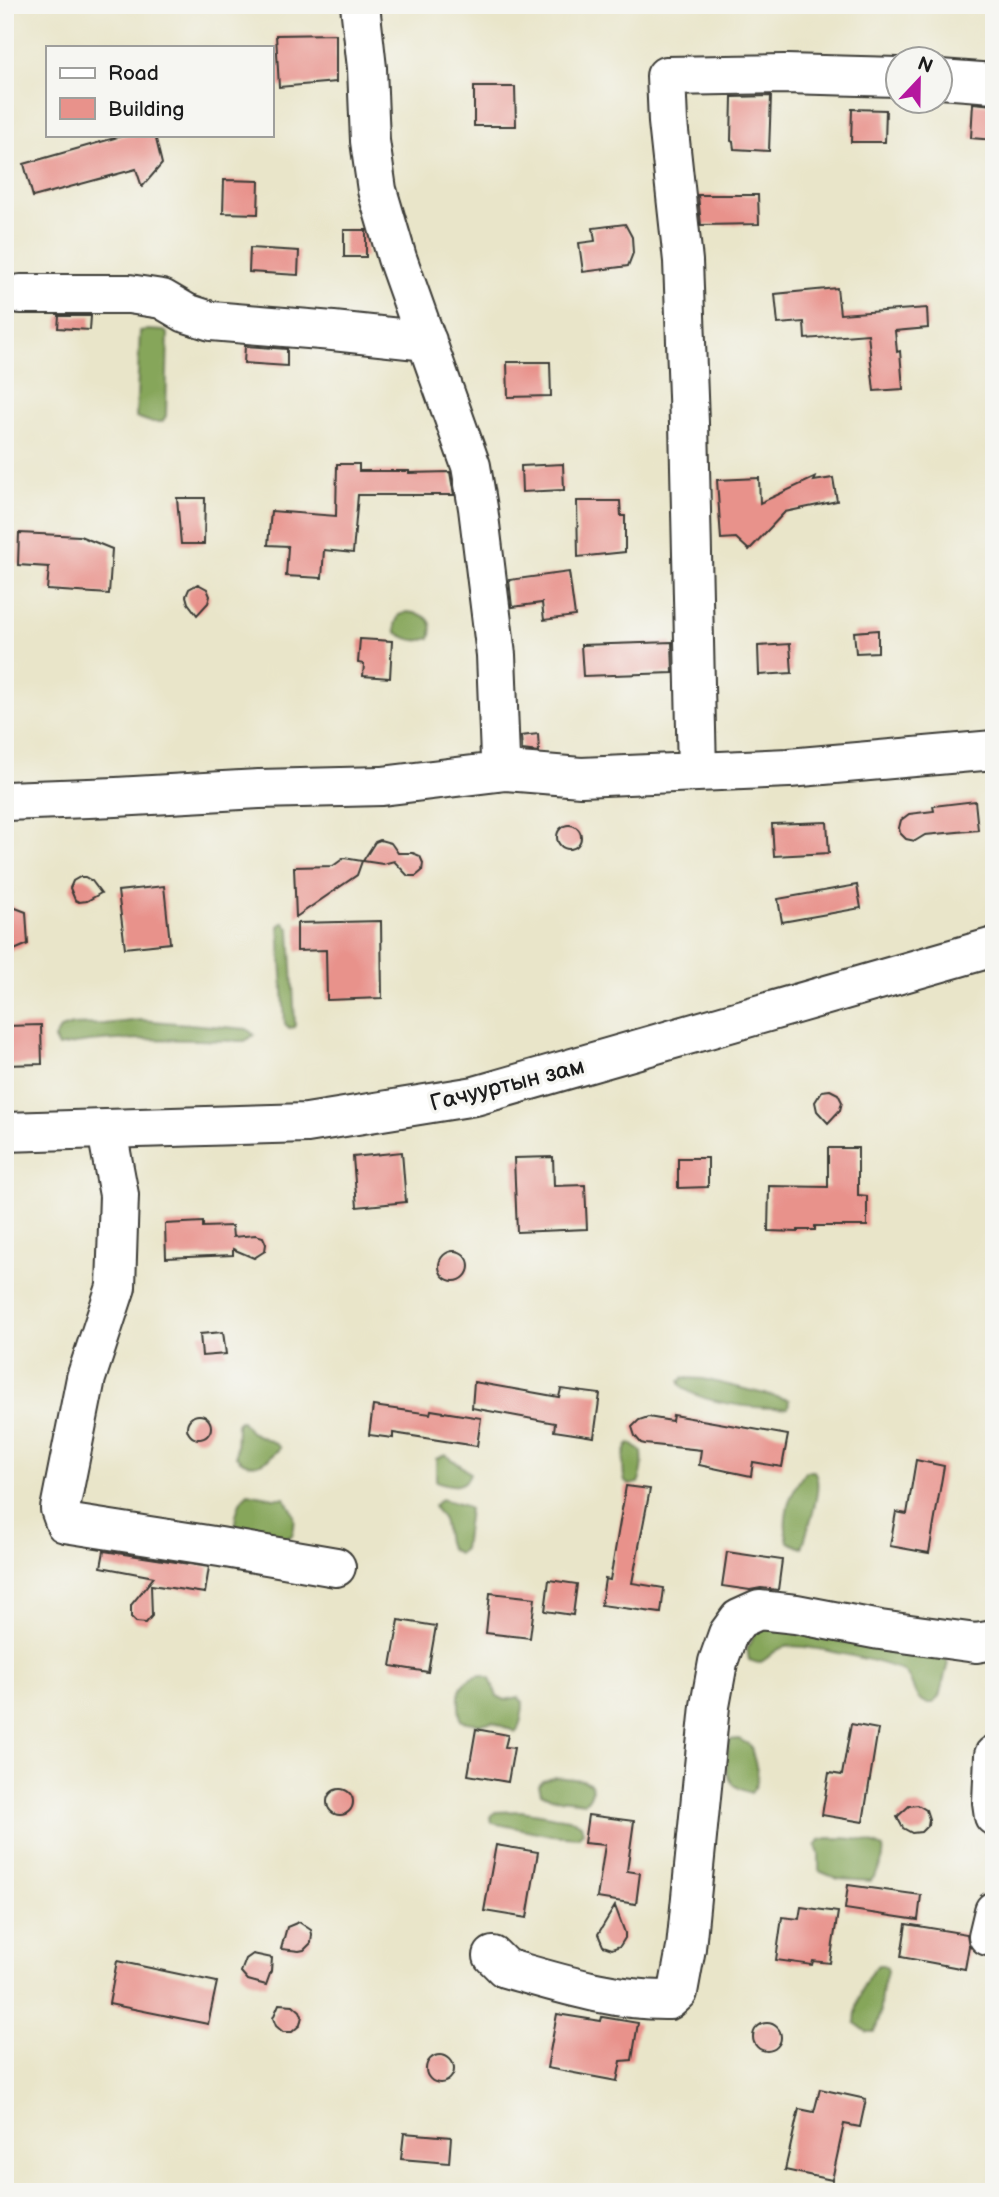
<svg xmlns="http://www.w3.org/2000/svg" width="999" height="2197" font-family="'Balsamiq Sans',sans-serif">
<rect width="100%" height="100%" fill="#f6f6f2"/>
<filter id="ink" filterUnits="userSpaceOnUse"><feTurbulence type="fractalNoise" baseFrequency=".0143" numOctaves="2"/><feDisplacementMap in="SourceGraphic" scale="14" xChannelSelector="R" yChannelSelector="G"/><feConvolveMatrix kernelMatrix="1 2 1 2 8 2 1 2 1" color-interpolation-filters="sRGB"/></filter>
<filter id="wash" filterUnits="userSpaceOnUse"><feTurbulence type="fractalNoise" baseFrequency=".00686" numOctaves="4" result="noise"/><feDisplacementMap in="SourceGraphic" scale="28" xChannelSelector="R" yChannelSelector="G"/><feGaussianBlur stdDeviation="1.57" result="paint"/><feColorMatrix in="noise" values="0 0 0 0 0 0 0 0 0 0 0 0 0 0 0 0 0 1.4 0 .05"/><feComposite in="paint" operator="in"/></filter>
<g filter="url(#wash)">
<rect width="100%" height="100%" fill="#e9e5c9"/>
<path fill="#86a65a" stroke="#51613b" stroke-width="2" d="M148,330l16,1 4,3 -2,82 -4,6h-12l-14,-5 4,-86z
M407,612c18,2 29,7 23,26 -12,5 -23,2 -34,-6l-1,-8 4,-9z
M284,922l6,8 5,95 -1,2 -5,1 -4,-4 -6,-98z
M141,1020l106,9 7,6 -9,6c-60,0 -128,-7 -187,6l-4,-8 6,-10 12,-4 32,-1z
M684,1378l20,1 85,21 -1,8c-25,1 -93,-4 -108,-24v-3z
M240,1421h2l8,11 25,11 5,5c-13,14 -28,25 -44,8l1,-32z
M630,1443l12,9c1,12 1,21 -4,31l-8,2 -5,-3c-3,-11 -3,-30 5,-39z
M445,1455c4,1 20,14 25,18 -5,17 -20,13 -34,8v-22z
M806,1471h8c11,14 -7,59 -12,77l-14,-6c-7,-26 2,-50 18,-71z
M248,1493l26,5h10c11,13 13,22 8,38 -11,5 -53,2 -57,-13 0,0 1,-10 2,-11 1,-8 5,-14 11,-19z
M441,1499l21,6 7,4 -5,40 -5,4c-17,-4 -11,-19 -16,-33 -3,-6 -7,-8 -9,-14z
M760,1624l185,34 3,5 -9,34 -6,6c-23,2 -16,-23 -31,-32 -16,-9 -101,-28 -117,-24 -12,2 -16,13 -27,16l-9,-3 -2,-12z
M482,1675l8,3 7,18 8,4 13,-3 5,5c0,8 -2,23 -7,30l-23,-10 -15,2 -17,-3c-4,-22 -6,-42 21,-46z
M739,1739l12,7c3,18 13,32 0,47 -21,-6 -25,-15 -24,-35 1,-8 0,-12 3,-18z
M555,1777l28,3 8,4c2,7 0,13 -6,18l-34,-4 -10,-5 -2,-7 3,-5z
M521,1811l53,9 7,4 2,8 -5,5 -27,-2 -59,-12 -1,-6 4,-5z
M828,1838c19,0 37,0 55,10 2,11 -5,24 -12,33l-33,-2 -19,-8v-17l-3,-8 4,-6z
M878,1965h5l4,3c0,9 -4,15 -5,23 -4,16 1,25 -8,41h-7l-12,-9c1,-20 8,-44 23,-58z"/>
<g id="blocks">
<path fill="#e8928b" d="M336,34v48l-57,5 -3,-52z
M474,87h41l1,39h-42z
M771,96l-2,55 -35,-2 -1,-7 -2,-1 1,-44z
M973,103l21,2v35l-23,-2z
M852,109l34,1 -1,32h-34z
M125,135h30l7,29 -20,23 -6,-18 -103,28 -9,-33z
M224,180l35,1 -1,33 -35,-1z
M698,195h60l1,29 -58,1z
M625,224l7,13 1,16 -5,13 -45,6 -4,-29 16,-2 -2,-13z
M344,230h22v27h-22z
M250,248l49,3 -1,24 -49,-3z
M837,288l3,26 87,-6 1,20 -33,3 2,21 3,-1 3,38 -29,2 -6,-57 -63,5 -1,-17 -26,2 -3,-30z
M59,316h32l-1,14 -32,-2z
M245,346l42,3v17l-43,-3z
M507,362h43l1,34 -43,1z
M337,464h22v7h50v2l41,-1 4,23h-96l-5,58 -29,-3 -2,28 -36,-2 2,-29h-2l3,-1 -21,-1 3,-34 65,5z
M563,464l1,26 -42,2 -1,-26z
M816,477l-2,4 19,-3 4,23 -52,11 -36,38 -13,-12 -15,1 -4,-59 42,-2 1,25z
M177,498h28l-1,46h-23z
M577,501h43l1,15h4v36l-47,5z
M19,533l61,3 32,13 -3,45 -62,-4 2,-23 -31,-2z
M569,572l6,44 -31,4 -2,-17 -30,4 -3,-27z
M198,584l9,5 3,7 -2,7 -11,12 -9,-12 -2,-7 3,-7z
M878,630v22l-22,1 -2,-21z
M360,639l32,2 -2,37 -27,-2 1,-12 -6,-1z
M672,642l1,31 -90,3 -2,-31z
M790,644l2,29 -33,2 -1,-29z
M538,734l1,18 -17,-2 -1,-14z
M975,801l3,29 -53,5 -10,6 -9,-2 -6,-6 -1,-5 2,-8 8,-6 25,-3 -1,-5z
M827,822l2,31 -55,3 -2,-32z
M557 837a12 12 0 1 1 24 0a12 12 0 1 1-24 0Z
M380,840l11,3 7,10h15l7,3 3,7 -1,8 -6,5h-8l-14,-15 -11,3 -20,-3 12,-19z
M344,858l18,3 -5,14 -61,42 -2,-50 39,-1z
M80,877h5l7,4 9,12 -14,8 -8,1 -4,-2 -5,-12 3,-7z
M857,885l4,23 -79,14 -4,-23z
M164,886l6,57 -45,5 -7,-57z
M5,904l21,8 2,32 -23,10z
M381,921l1,77 -55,2 -1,-50 -29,1v-28z
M41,1025l1,39 -37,1v-39z
M830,1090l8,4 4,8 -2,8 -12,13 -11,-12 -2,-9 7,-11z
M828,1148h30v47l9,1v30h-52v4h-17v2l-30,-1 1,-45 59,1z
M402,1152l4,50 -49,5 -4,-50z
M553,1157l1,29 31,-1 2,44 -70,3 -3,-74z
M678,1158h30v29l-30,1z
M203,1222v5l29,-1 1,11 23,-2 7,2 3,7 -1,7 -11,7 -21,-9v6l-67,3 -1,-34z
M439 1266a15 15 0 1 1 30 0a15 15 0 1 1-30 0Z
M223,1332l3,22 -24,2 -2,-22z
M474,1382l85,15 2,-8 39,5 -6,43 -40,-6 1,-8 -83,-15z
M373,1406l57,8 1,-4 50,8 -4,28 -84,-13v5l-24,-3z
M187 1427a12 12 0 1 1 24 0a12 12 0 1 1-24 0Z
M673,1415l115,20 -6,32 -29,-5 -2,14 -52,-11 2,-15 -56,-6 -4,-1 -6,-7 -3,-9 7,-7 9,-3 24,4z
M916,1460l28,6 -15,87 -39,-7 6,-34 11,2z
M626,1486l24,3 -18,94 32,5 -3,25 -60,-8 4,-26 5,1z
M104,1551l105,16 -4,26 -54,-8 1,31 -6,7 -10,-1 -5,-5v-12l23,-28 -53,-10z
M727,1552l55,8 -4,30 -17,-2 -11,2 -28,-4z
M549,1580l28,4 -4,31 -28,-4z
M490,1593l45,5 -5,40 -44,-5z
M399,1620l37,6 -8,46 -37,-6z
M851,1724l27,5 -15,93 -41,-7 7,-42 13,2z
M476,1729l32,6 -3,12 9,1 -6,34 -40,-7z
M327 1802a13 13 0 1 1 26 0a13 13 0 1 1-26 0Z
M918,1805l8,5 3,9 -1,6 -7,7 -9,1 -9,-5 -6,-11 12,-11z
M588,1815l46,6 -7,50 13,2 -4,31 -39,-6 8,-53 -21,-2z
M496,1845l42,7 -11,66 -43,-7z
M848,1885l73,10 -3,25 -73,-11z
M615,1906l10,27v5l-5,8 -8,3 -9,-3 -5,-12z
M801,1907l37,5 -8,51 -17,-2 -1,4 -36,-5 6,-43 17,2z
M299,1922l12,8 1,4 -1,9 -7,7 -5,1 -18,-2 6,-22z
M906,1924l61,10 2,12 -4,23 -64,-12z
M253,1954l19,4 -1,13 -5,14 -18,-5 -7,-8 5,-13z
M117,1961l100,21 -9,42 -99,-20z
M279,2004l14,1 7,6 2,5 -2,9 -8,7h-9l-7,-6 -3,-8z
M557,2014l44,7 1,-4 36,6 -6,37 -11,1 -4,20 -70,-13z
M753 2037a14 14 0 1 1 28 0a14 14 0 1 1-28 0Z
M426 2069a14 14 0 1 1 28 0a14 14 0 1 1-28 0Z
M820,2089l46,10 -6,28 -16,-3 -12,56 -47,-10 14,-61 15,3z
M404,2133l47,4 -2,26 -48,-4z"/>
</g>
</g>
<g filter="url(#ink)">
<use href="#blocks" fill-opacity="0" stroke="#3b3a36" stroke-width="2"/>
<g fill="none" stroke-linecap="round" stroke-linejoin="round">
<defs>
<path id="minor" d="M360,5l7,63 3,73 7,49 20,68 74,208 7,42 18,147 4,103 6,13 75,6 116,-5
M898,77l-113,-3 -119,2 2,46 15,139 6,162 8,349 92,-4 205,-18
M940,79l54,4
M21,294h108l33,5 24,14 25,8 122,10 94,10
M5,801l111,-4 143,-8 123,-3 124,-15
M107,1131l12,64 -3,92 -30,91 -26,131 5,14 155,24 116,20
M994,1755l-2,47 2,14
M988,1936l6,-25
M493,1956l12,12c54,15 108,33 164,32l9,-8 8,-44 24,-242 8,-44 10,-28 11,-15 20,-9 37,4 84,16 96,13 18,-3"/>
<path id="major" d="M5,1132l302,-9 168,-27 519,-149"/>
</defs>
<use href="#minor" stroke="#3b3a36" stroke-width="42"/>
<use href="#major" stroke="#3b3a36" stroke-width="42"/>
<use href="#minor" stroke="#fff" stroke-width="38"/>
<use href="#major" stroke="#fff" stroke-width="38"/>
</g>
</g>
<g text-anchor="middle" stroke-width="7" stroke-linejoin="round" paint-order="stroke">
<g font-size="23" fill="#1c1c1c" stroke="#f6f6f2">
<text transform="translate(507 1084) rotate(-14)" y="8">Гачууртын зам</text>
</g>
</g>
<rect width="999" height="2197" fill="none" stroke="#f6f6f2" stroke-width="28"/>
<rect x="46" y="46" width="228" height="91" fill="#f6f6f2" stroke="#9f9f9c" stroke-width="2"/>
<rect x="60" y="68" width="35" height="10" fill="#ffffff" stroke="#9f9f9c" stroke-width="2"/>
<text x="108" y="80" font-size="21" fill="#1c1c1c">Road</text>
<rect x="60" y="98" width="35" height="21" fill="#e8928b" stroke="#9f9f9c" stroke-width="2"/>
<text x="108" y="116" font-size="21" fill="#1c1c1c">Building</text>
<g transform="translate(919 80) rotate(22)"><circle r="33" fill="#f6f6f2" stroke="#9f9f9c" stroke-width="2"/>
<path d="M0-5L12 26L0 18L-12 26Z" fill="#b5179e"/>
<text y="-10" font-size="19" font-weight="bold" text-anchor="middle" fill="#1c1c1c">N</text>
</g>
</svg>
